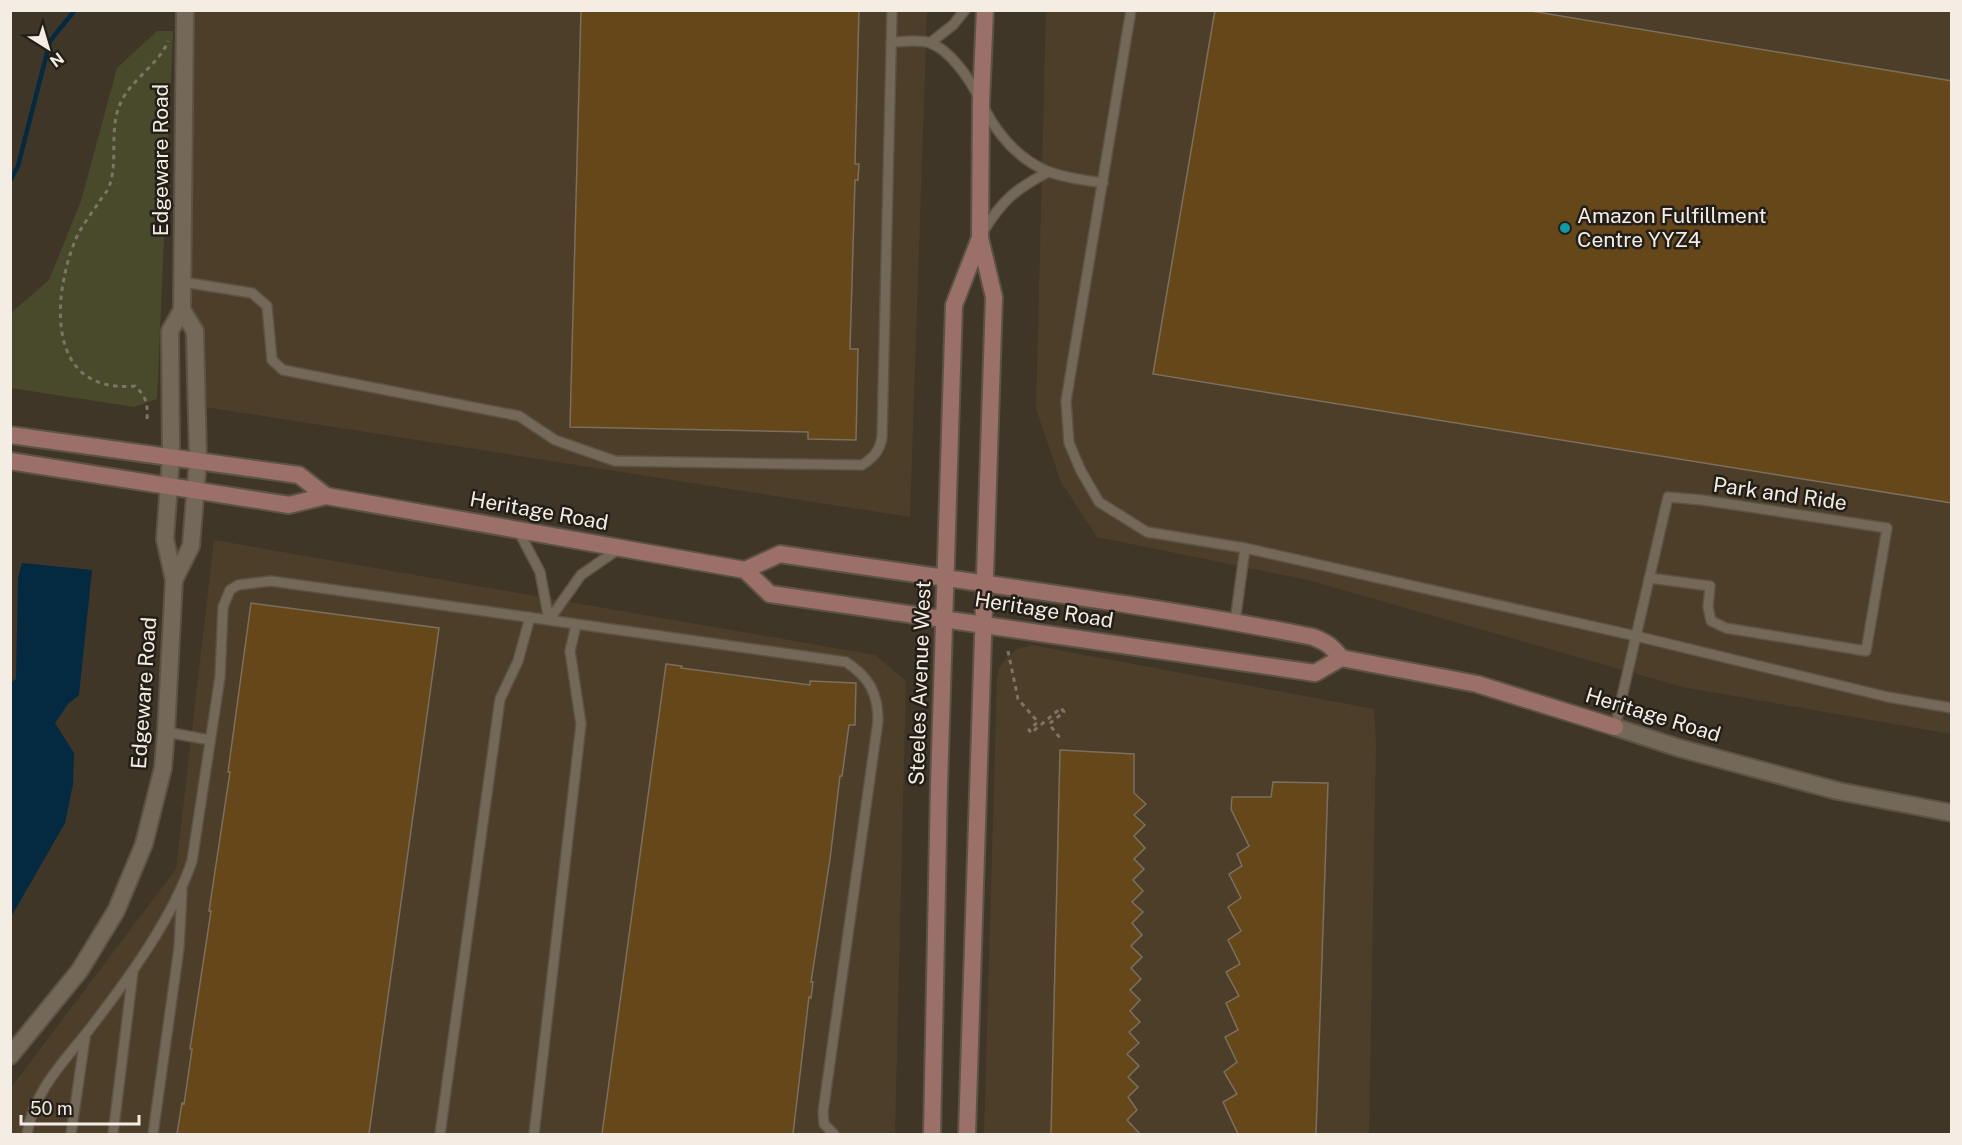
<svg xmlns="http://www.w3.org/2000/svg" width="1962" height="1145" font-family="'Public Sans',sans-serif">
<rect width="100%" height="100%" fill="#403627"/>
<path fill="#4c3e29" d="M176,11h751l-17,506 -724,-113z
M1046,11h905v723l-269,-47 -374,-107 -211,-43 -36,-55 -25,-73z
M214,540l661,115 31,26 -11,453h-884l-1,-45 166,-220z
M1032,645l342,64 2,33 -7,392h-385l13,-455 2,-11 8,-11 10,-8z"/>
<path fill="#484a2b" d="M157,31h16l-16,368 -23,8 -123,-19v-75l38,-33 32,-79 36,-133z"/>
<path fill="#032a40" d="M22,563l70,7 -13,125 -11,9 -13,19 19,30 -1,31 -8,39 -54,94 -1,-234 6,-4 2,-102z"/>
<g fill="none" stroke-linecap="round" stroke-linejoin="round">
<path stroke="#032a40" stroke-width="4.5" d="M10,181l8,-15 32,-125 25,-31"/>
</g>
<path fill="#66471a" stroke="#7b6f5e" stroke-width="1.5" d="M581,10h278l-4,154h4l-1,16h-3l-5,169h8l-2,91 -48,-1v-7l-238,-5z
M1215,10h310l427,71v422l-799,-129z
M251,603l188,25 -70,506h-192l5,-31 2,1 8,-55h-2l21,-138h-2l16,-106 5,-33h-2z
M666,664l16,2 -1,2 129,17v-4l46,2 -1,42h-6l-7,51h-2l-10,83 -19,123h2l-2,16 -2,-1 -16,137h-191z
M1060,750l74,4v39l12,11 -12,11 11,10 -11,11 11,12 -11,11 10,10 -11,11 10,11 -11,11 11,10 -11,11 10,12 -11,11 11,11 -11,11 10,11 -11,11 10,10 -10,11 10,11 -11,10 10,11 -12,11 12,12 -11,11 10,10 -10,10 9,13 -10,10 13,14h-89z
M1273,782l55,1 -12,351h-78l-15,-32 14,-8 -13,-22 13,-10 -12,-25 13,-7 -12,-27 13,-7 -13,-24 14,-8 -12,-24 13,-9 -13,-24 13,-9 -12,-24 13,-8 -5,-12 12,-8 -18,-37 1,-12h39z"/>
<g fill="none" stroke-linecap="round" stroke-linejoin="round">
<defs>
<path id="service" d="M1131,10l-65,391 3,42 12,28 18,31 48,30 98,16 391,88 252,61 64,11
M891,42c11,0 29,-3 39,1 20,7 39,35 48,53
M930,43l23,-18 12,-15
M984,108c14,27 35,51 63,63 16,7 38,9 56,12
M983,232c19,-32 33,-43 65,-60
M183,282l69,11 15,13 5,54 11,10 236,46 36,24 60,21 247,4c11,-7 18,-14 20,-28l10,-427
M518,530l22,42 9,48
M549,620l32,-45 39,-27
M1235,622l10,-74
M1615,727l53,-230 34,3 185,28 -21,123 -140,-23 -15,-7 -3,-14 2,-21 -61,-8
M166,732l44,8
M27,1134c8,-47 40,-75 68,-112 36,-47 78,-105 97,-161l28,-184 3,-70 7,-17 8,-5 33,-4 575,81c23,15 32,31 32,59l-55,391 1,12 10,10
M71,1134l14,-96
M113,1134l20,-162
M153,1134l26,-186 3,-58
M440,1134l60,-435 18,-38 12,-44
M534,1134l47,-410 -11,-73 6,-26"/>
<path id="minor" d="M182,310l13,21 3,129
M171,456l-1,-125 12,-21 3,-300"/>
<path id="tertiary" d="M174,580l17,-34 7,-86
M1615,727l64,21 159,43 114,22
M10,1056l70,-86 36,-59 28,-67 19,-76 3,-36 8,-152 -9,-41 6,-83"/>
<path id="secondary" d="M10,435l289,40 27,21
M10,461l279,44 37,-9 419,74 25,24 545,79 26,-15
M745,570l35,-16c178,27 357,48 533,83 13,5 20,10 28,21l136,26 138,43
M932,1134l7,-349 15,-480 26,-67
M967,1134l27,-837 -14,-59 1,-136 4,-92"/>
</defs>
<use href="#service" stroke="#5c5346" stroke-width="12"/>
<use href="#minor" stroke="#5c5346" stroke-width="20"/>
<use href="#tertiary" stroke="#5c5346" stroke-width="20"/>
<use href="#secondary" stroke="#5c5346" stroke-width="20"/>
<path stroke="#7d7467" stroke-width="3" stroke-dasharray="4.5 4.5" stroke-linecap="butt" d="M147,419c1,-15 -1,-23 -12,-33 -89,8 -83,-88 -60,-145 5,-13 16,-27 24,-39 3,-5 8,-10 10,-15 10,-27 -1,-58 12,-85 10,-22 39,-39 47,-61
M1008,651l10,48 20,23 -9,8 2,3 30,-25 3,4 -15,12 11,14"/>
<use href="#service" stroke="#746858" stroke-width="9"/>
<use href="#minor" stroke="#746858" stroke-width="16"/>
<use href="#tertiary" stroke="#746858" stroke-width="16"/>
<use href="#secondary" stroke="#9b7069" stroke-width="16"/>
</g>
<circle fill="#0f9aa8" stroke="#231e17" stroke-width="2" cx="1565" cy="228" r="6"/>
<g text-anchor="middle" stroke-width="5" stroke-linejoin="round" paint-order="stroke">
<g font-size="21" fill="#f4ede4" stroke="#231e17">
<text transform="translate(161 160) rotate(-90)" y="7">Edgeware Road</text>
<text transform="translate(1780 494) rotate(8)" y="7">Park and Ride</text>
<text transform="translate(539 511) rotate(10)" y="7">Heritage Road</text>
<text transform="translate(1044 610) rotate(9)" y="7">Heritage Road</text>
<text transform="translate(920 683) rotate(-88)" y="7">Steeles Avenue West</text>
<text transform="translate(144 693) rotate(-86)" y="7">Edgeware Road</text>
<text transform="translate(1653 715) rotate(17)" y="7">Heritage Road</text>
</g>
<g font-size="21" fill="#f4ede4" stroke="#231e17" text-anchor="start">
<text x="1577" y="223">Amazon Fulfillment<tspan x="1577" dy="24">Centre YYZ4</tspan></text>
</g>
</g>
<rect width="1962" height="1145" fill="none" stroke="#f4ede4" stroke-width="24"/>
<g transform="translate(48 48) rotate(143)" stroke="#231e17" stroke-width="4.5" paint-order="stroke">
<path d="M0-4.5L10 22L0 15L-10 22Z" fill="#f4ede4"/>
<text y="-9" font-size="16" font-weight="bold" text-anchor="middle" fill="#f4ede4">N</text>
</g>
<path d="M21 1115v9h118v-9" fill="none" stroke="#f4ede4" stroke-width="3"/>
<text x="30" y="1115" font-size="18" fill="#f4ede4" stroke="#231e17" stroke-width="4.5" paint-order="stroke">50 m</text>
</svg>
